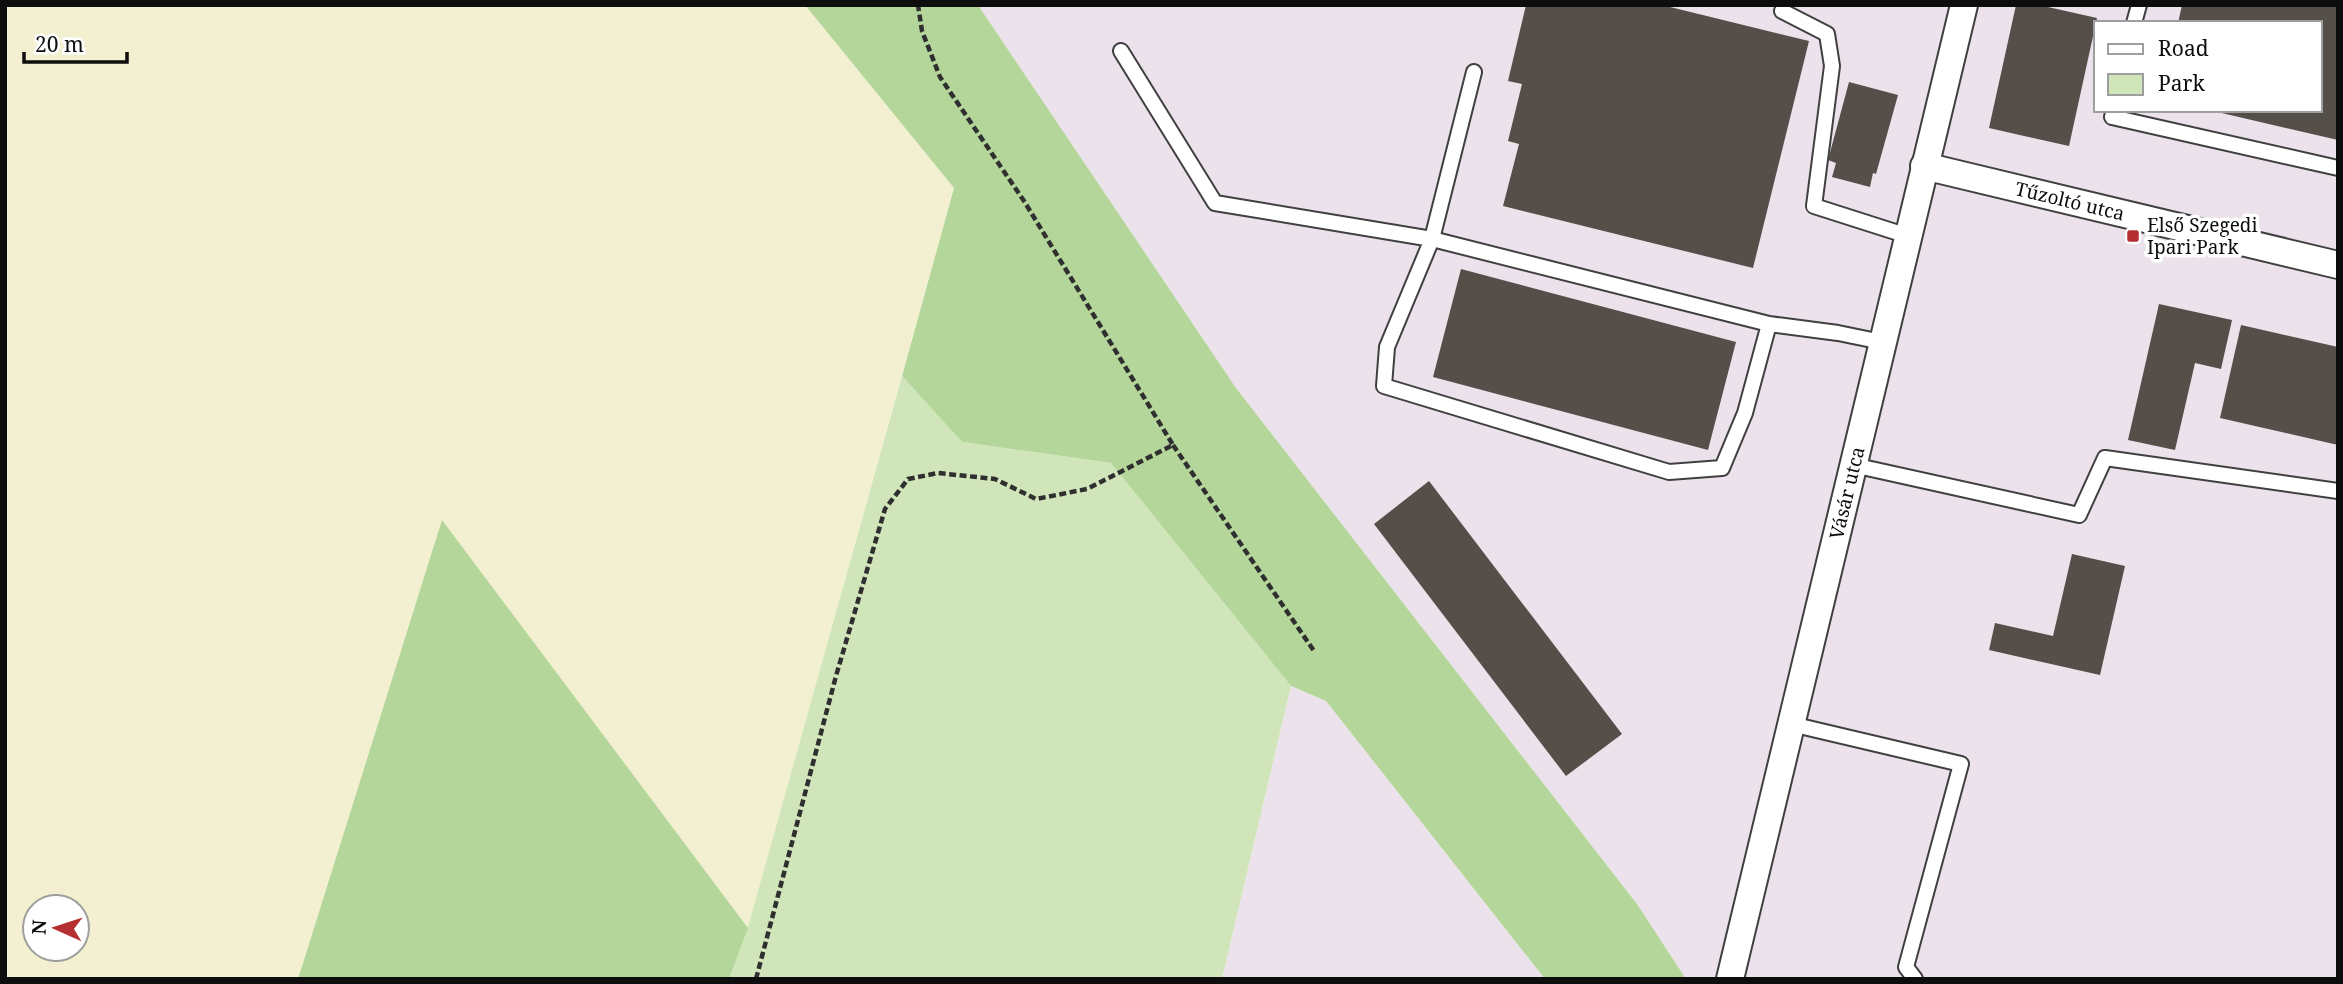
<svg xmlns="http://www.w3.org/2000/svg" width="2343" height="984" font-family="'Noto Serif',serif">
<rect width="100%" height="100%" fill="#fefbee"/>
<path fill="#ebe2eb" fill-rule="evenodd" d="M978,5h1360v974h-652l-49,-75 -401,-516zM2096,23h224v87h-224z
M1291,686l35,15 219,278h-323z"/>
<path fill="#f2f0d0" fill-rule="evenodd" d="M5,5h800l149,183 -206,740 -306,-407 -144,458h-293zM35,907h42v42h-42z"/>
<path fill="#d0e6ba" d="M902,376l60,66 149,21 180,223 -69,293h-493l19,-52z"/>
<path fill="#b4d69a" d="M805,5h173l258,383 401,516 49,75h-141l-219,-278 -35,-15 -180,-223 -149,-21 -60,-66 52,-188z
M442,520l306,408 -19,51h-431z"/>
<path fill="#554f4a" d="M1526,5h136l147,36 -56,227 -250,-62 16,-62 -11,-3 14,-57 -14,-3z
M2016,5h23l58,13 -28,128 -80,-18z
M2182,5h156v135l-125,-29 107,-1v-87h-142z
M1849,82l49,13 -22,79 -3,-1 -3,14 -38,-10 4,-14 -8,-3z
M1461,269l275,73 -28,108 -275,-73z
M2159,304l73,16 -11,49 -26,-6 -20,87 -47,-10z
M2241,325l97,22v98l-118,-27z
M1429,481l193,253 -56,42 -192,-252z
M2072,554l53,12 -25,109 -111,-25 6,-27 58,13z"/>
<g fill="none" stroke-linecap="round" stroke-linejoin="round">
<defs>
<path id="lane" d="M1782,11l45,23 5,32 -18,140 94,30
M2134,23l5,-18
M1121,51l94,152 217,36 337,85 69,9 44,9
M1474,72l-42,167 -45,108 -3,39 285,86 53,-4 23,-55 24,-89
M2114,110l-2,7 226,51
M1853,465l226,50 26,-57 233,33
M1791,724l170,40 -55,203 9,12"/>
<g id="street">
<path id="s1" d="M1924,166l414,99"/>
<path id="s2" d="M1730,979l234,-974"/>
</g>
</defs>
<use href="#lane" stroke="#404040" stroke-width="18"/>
<use href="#street" stroke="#404040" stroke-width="30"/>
<path stroke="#2f2f2f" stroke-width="4.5" stroke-dasharray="7 3.5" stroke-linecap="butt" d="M1173,445l141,206
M756,979l80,-303 49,-167 23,-30 30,-6 57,6 41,20 51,-10 86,-44 -149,-244 -84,-124 -18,-46 -4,-26"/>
<use href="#lane" stroke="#fff" stroke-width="14"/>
<use href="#street" stroke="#fff" stroke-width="26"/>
</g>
<rect fill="#b52e32" stroke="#fff" stroke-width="2.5" x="2126" y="229" width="14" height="14" rx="3.5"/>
<g text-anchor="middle" stroke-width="7" stroke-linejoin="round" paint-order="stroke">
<g font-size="19" fill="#0d0d0d" stroke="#fff">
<text dy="7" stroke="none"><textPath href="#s1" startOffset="150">Tűzoltó utca</textPath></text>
<text dy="7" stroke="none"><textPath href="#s2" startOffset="500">Vásár utca</textPath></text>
</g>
<g font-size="19" fill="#0d0d0d" stroke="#fff" text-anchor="start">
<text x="2147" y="232">Első Szegedi<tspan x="2147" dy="22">Ipari Park</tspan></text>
</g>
</g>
<rect width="2343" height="984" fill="none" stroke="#0d0d0d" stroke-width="14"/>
<rect x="2094" y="21" width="228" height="91" fill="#ffffff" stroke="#9e9e9e" stroke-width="2"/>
<rect x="2108" y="44" width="35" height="10" fill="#ffffff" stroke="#9e9e9e" stroke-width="2"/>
<text x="2158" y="56" font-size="21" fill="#0d0d0d">Road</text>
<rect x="2108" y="74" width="35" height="21" fill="#d0e6ba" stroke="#9e9e9e" stroke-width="2"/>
<text x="2158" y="91" font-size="21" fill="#0d0d0d">Park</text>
<g transform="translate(56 928) rotate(273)"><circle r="33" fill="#ffffff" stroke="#9e9e9e" stroke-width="2"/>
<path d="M0-5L12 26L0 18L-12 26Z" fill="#b52e32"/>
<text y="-10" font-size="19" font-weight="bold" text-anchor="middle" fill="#0d0d0d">N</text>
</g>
<path d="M24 52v10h103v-10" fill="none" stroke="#0d0d0d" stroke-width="3.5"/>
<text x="35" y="52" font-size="21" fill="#0d0d0d" stroke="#ffffff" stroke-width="5" paint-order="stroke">20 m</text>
</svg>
